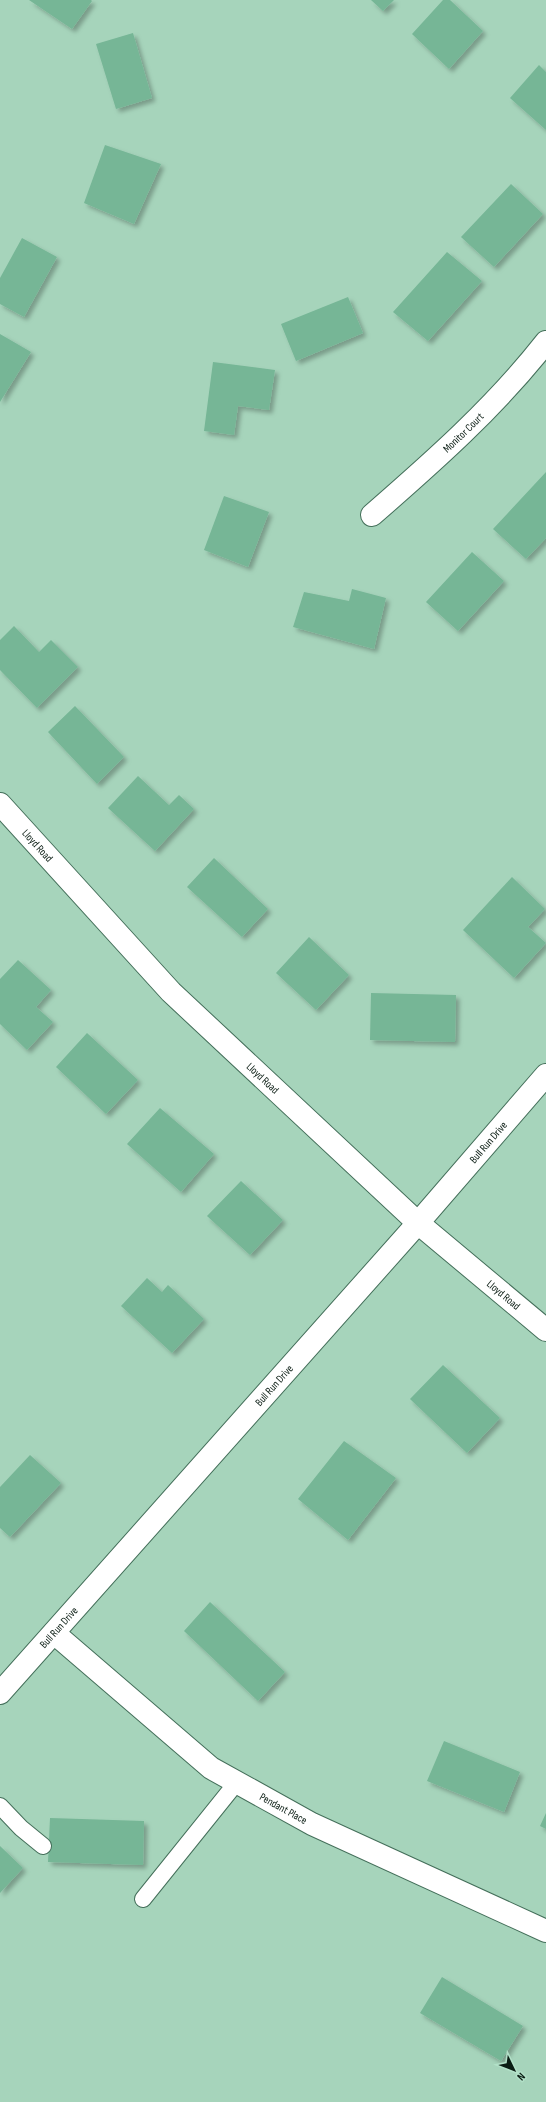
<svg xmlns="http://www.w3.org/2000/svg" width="546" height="2102" font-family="'Sofia Sans Condensed',sans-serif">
<defs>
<filter id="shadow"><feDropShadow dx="3.5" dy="3.5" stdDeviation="2" flood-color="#0004"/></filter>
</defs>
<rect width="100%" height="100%" fill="#a6d4bb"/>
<path fill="#76b696" filter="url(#shadow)" d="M29,0h62l1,1 -20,28z
M371,0h23l-11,11z
M443,0h7l33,31 -34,38 -37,-35z
M133,33l19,65 -36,11 -20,-65z
M539,65l7,7v58l-36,-32z
M105,145l56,19 -27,60 -50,-21z
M511,184l32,30 -49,53 -33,-30z
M22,238l35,19 -33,60 -24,-13v-26z
M447,252l35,29 -54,60 -35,-29z
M348,297l15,36 -67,28 -15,-37z
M0,334l31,18 -31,50z
M213,362l62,8 -6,40 -31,-4 -4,29 -30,-4z
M546,472v66l-20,21 -33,-30z
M224,496l45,16 -21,55 -44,-17z
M472,552l32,29 -46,50 -32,-29z
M352,589l34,9 -12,51 -81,-22 11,-35 45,9z
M14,626l25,26 12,-12 27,27 -41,41 -37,-38v-30z
M75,706l49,51 -27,27 -49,-52z
M138,776l31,29 10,-10 15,14 -39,42 -47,-43z
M214,858l54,51 -26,28 -55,-50z
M512,877l33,32 -17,18 18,16 -32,35 -51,-48z
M309,937l40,38 -33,35 -40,-37z
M18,960l33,30 -15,17 17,15 -26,28 -27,-26v-45z
M371,993l85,2 -1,47 -85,-2z
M87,1033l51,47 -32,34 -50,-47z
M160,1108l54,46 -33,38 -54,-48z
M241,1181l42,39 -33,35 -43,-39z
M147,1278l15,14 6,-7 36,34 -32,34 -51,-47z
M443,1365l57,53 -33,35 -57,-54z
M344,1441l52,37 -48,62 -50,-41z
M30,1455l31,28 -51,54 -10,-9v-41z
M210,1602l75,70 -27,29 -74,-70z
M444,1741l76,31 -16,40 -77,-31z
M546,1813v16l-6,-3z
M50,1818l94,3 -1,44 -95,-3z
M0,1846l23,22 -23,25z
M442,1977l81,49 -22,35 -81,-48z"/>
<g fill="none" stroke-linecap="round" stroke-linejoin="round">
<defs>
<path id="lane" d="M0,1806l21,22 22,18
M143,1899l94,-117"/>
<g id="street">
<path id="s1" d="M372,515c62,-54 123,-108 174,-173"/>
<path id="s2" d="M0,804l171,188 247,231 128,107"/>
<path id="s3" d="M54,1633l157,135 101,56 234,107"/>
<path id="s4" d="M0,1693l418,-470 128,-148"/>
</g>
</defs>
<use href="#lane" stroke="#446f5a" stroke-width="18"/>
<use href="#street" stroke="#446f5a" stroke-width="24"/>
<use href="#lane" stroke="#fff" stroke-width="16"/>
<use href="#street" stroke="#fff" stroke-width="22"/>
</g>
<g text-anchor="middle" stroke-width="3" stroke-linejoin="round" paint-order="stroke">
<g font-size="11" fill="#0b1d14" stroke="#b2e1c8">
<text dy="4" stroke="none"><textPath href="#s1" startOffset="123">Monitor Court</textPath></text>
<text dy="4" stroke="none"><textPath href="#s2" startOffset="56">Lloyd Road</textPath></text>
<text dy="4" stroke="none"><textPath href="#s2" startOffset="380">Lloyd Road</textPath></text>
<text dy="4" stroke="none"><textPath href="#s4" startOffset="736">Bull Run Drive</textPath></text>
<text dy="4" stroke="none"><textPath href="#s2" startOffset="704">Lloyd Road</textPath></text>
<text dy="4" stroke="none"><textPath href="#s4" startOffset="412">Bull Run Drive</textPath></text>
<text dy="4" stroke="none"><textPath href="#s4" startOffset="88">Bull Run Drive</textPath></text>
<text dy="4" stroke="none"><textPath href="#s3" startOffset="290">Pendant Place</textPath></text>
</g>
</g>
<g transform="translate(514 2070) rotate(133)" stroke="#b2e1c8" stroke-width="3" paint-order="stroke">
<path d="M0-3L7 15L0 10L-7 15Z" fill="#0b1d14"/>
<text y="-6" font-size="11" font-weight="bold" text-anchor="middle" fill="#0b1d14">N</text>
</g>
</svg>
